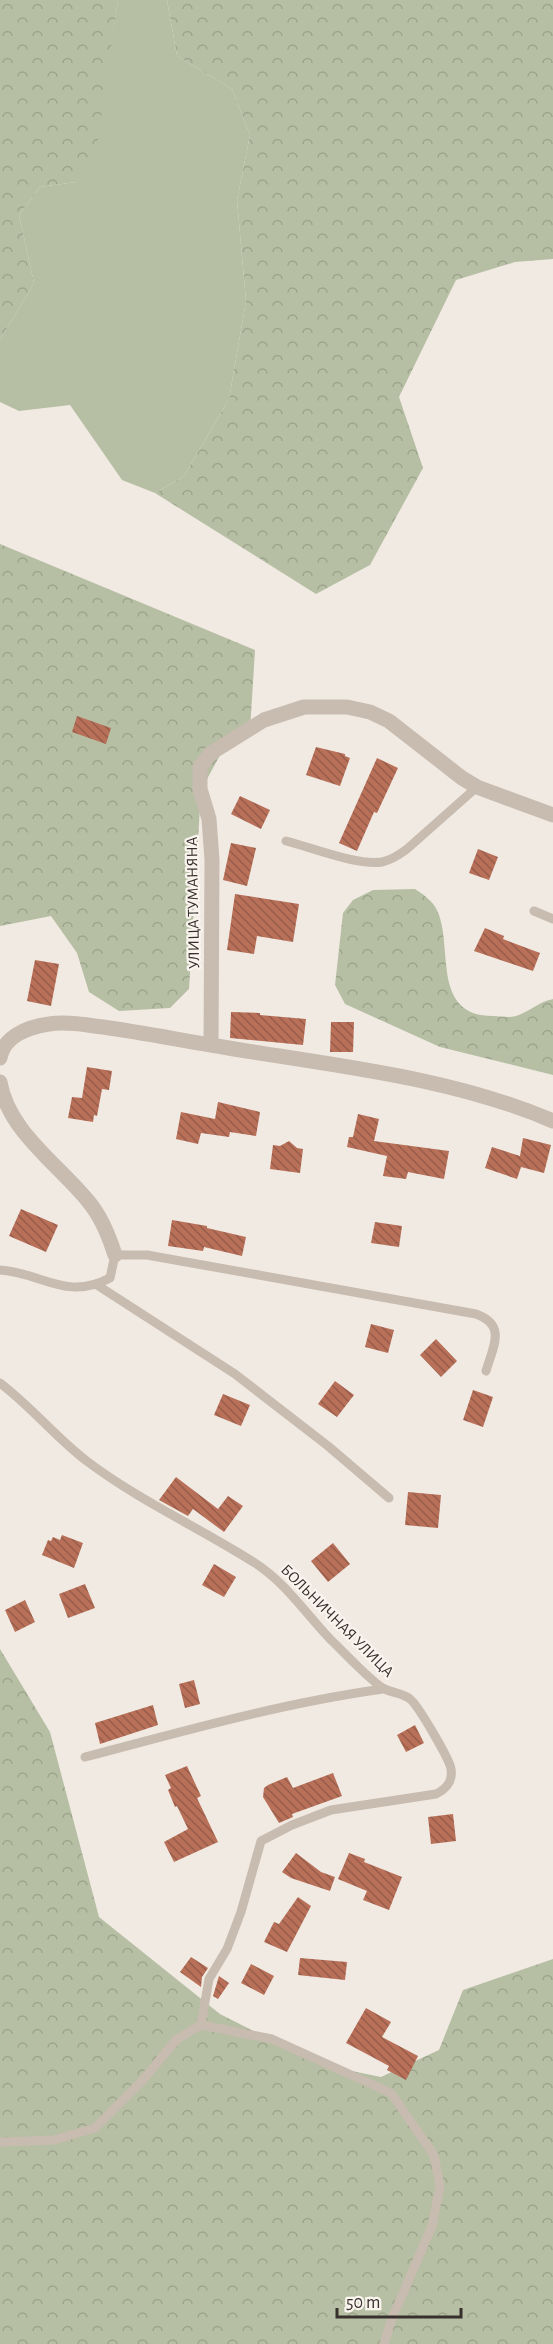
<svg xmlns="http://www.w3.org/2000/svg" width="553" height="2344" font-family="'Alegreya Sans',sans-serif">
<defs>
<pattern id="forest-crowns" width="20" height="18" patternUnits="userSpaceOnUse" patternTransform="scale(1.5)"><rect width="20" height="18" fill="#b6bfa3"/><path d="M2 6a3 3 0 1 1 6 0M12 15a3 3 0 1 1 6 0" fill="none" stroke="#9da48c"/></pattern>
<pattern id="building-back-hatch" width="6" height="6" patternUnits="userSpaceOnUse" patternTransform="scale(1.5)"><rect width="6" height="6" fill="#b97059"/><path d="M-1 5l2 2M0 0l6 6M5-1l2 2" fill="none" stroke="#975c4a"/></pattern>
</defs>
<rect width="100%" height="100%" fill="#f1eae2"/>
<path fill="#b6bfa3" d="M118,0h49l10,56 55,33 18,46 -13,65 9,101 -17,98 -45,77 -29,17 -33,-13 -52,-75 -51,6 -19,-9v-62l34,-57 -15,-68 21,-28 36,-5 31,-111z"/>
<path fill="url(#forest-crowns)" d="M0,0h118l-22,154 -20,28 -36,5 -21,28 15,68 -34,57z
M167,0h386v259l-38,3 -59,18 -57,117 24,71 -53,97 -54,29 -161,-101 29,-17 45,-77 17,-98 -9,-101 13,-65 -18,-46 -55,-33z
M0,544l255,106 -5,80 -25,16 -24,44 -12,199 -19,19 -51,3 -30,-19 -12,-39 -26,-37 -51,10z
M415,889c11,7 20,14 24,26 13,37 -6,101 54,101 7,0 16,2 23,0 13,-4 22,-14 37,-17v76l-113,-28 -95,-43 -10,-19 8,-72 10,-13 20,-10z
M0,1649l50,83 49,185 121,97 98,50 63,13 58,-27 24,-60 90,-31v385h-553z"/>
<path fill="url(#building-back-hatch)" d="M77,716l34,12 -5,16 -34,-12z
M316,747l29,7v2l5,2 -10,28 -34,-11z
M377,758l21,10 -21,45 -3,-1 -17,39 -18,-8z
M240,796l30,14 -9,19 -30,-15z
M231,843l25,5 -9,38 -24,-6z
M478,849l20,8 -9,23 -20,-7z
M235,894l64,10 -6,38 -36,-6 -3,18 -27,-4z
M485,928l19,8 -1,3 37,14 -7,18 -59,-20z
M35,960l24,4 -8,42 -24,-5z
M231,1012l29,1v2l46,4 -3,26 -73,-7z
M331,1022h23l-1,30h-23z
M87,1067l25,4 -3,19 -7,-1 -5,27 -3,-1 -1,7 -25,-4 4,-21 10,1z
M218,1102l42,10 -4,24 -26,-4 -1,5 -28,-4 -3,11 -22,-5 5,-27 34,7z
M358,1114l21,5 -5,22 75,10 -5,28 -36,-7 -2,7 -23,-3 4,-20 -40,-9 2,-10h4z
M523,1138l28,7 -7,28 -23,-6 -4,12 -32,-11 7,-21 28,9z
M289,1141l8,7 6,1 -3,24 -30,-4 3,-24 7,1z
M21,1209l37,16 -12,27 -37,-16z
M172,1220l35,6v2l39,9 -4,19 -38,-9 -1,4 -35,-5z
M375,1222l27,4 -3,21 -28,-4z
M371,1324l23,6 -6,23 -23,-6z
M436,1339l21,22 -16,16 -21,-22z
M335,1381l19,14 -17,22 -19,-13z
M473,1390l20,7 -10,30 -20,-7z
M223,1394l27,11 -9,21 -27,-11z
M176,1477l42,32 10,-13 15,10 -19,26 -31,-23 -5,7 -29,-16z
M408,1492l33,3 -3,33 -33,-3z
M62,1535l21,8 -9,25 -32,-13 6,-15 3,1 2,-4 7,3z
M333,1543l17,21 -22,18 -17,-21z
M214,1564l22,13 -12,20 -22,-12z
M85,1584l10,24 -27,10 -9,-24z
M25,1600l10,22 -20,10 -10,-22z
M194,1680l6,24 -15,4 -6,-24z
M153,1705l5,20 -58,19 -5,-21z
M415,1725l9,18 -18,9 -9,-17z
M187,1766l14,30 -4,2 21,44 -44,20 -10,-20 24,-13 -11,-23 -2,1 -7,-17 3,-2 -6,-13z
M333,1773l9,23 -50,18 1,3 -14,6 -16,-26 1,-9 4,-3 19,-8 6,11z
M453,1814l3,27 -25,3 -3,-27z
M296,1853l25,19 14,5 -5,14 -39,-13 -9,-6z
M349,1853l16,6 -1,3 38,15 -13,33 -26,-10 4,-9 -29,-12z
M298,1897l13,9 -24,46 -23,-10 10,-20 5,2z
M191,1957l17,11 -6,9 -1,10 -21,-15z
M300,1958l47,4 -2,18 -47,-5z
M251,1964l23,12 -10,19 -23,-12z
M219,1976l10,7 -11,16 -5,-3z
M366,2008l25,14 -9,15 36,19 -12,24 -19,-10 2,-4 -43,-23z"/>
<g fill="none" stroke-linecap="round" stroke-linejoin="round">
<path stroke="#c8bbaf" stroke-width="9" d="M286,841c24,6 72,25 96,21 9,-2 17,-7 25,-13l70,-62
M534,911l19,8
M0,1270c43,3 66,31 110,8l5,-23h32l329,59c31,11 17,33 10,57
M97,1285l138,89 93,72 61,52
M0,1383c32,24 56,55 88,79 52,39 112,66 167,101 31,20 51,51 76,77 11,10 43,45 54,49 7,4 18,4 25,10 8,6 40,61 41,70 2,13 -5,20 -15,25l-105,16 -39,15 -31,16 -20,71 -14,37 -18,30 -8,46 -24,14 -35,42 -47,47 -41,12 -54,2
M85,1757c99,-26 197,-54 298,-68
M201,2025l71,14 119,54 43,62 6,31 -8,40 -41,95 -7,23"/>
<path stroke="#c8bbaf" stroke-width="15" d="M211,1045l1,-185 -3,-41 -9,-30v-22l11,-14 53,-33 40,-13h43l23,5 19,9 73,57 15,9 76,28
M0,1058c4,-22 28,-31 49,-34 18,-3 36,1 54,3 36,5 72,12 108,18 114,20 235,30 342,76
M0,1082c8,49 58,82 88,119 13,15 21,35 27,54"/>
</g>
<g text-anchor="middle" stroke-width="4.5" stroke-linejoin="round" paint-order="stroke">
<g font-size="16" fill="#38302c" stroke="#f9f4ee">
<text transform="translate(192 903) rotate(-91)" y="6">УЛИЦА ТУМАНЯНА</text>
<text transform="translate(338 1620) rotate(45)" y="6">БОЛЬНИЧНАЯ УЛИЦА</text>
</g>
</g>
<path d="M337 2308v9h124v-9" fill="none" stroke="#38302c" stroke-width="3"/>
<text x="346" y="2308" font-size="18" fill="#38302c" stroke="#f9f4ee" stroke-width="4.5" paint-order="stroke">50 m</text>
</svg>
